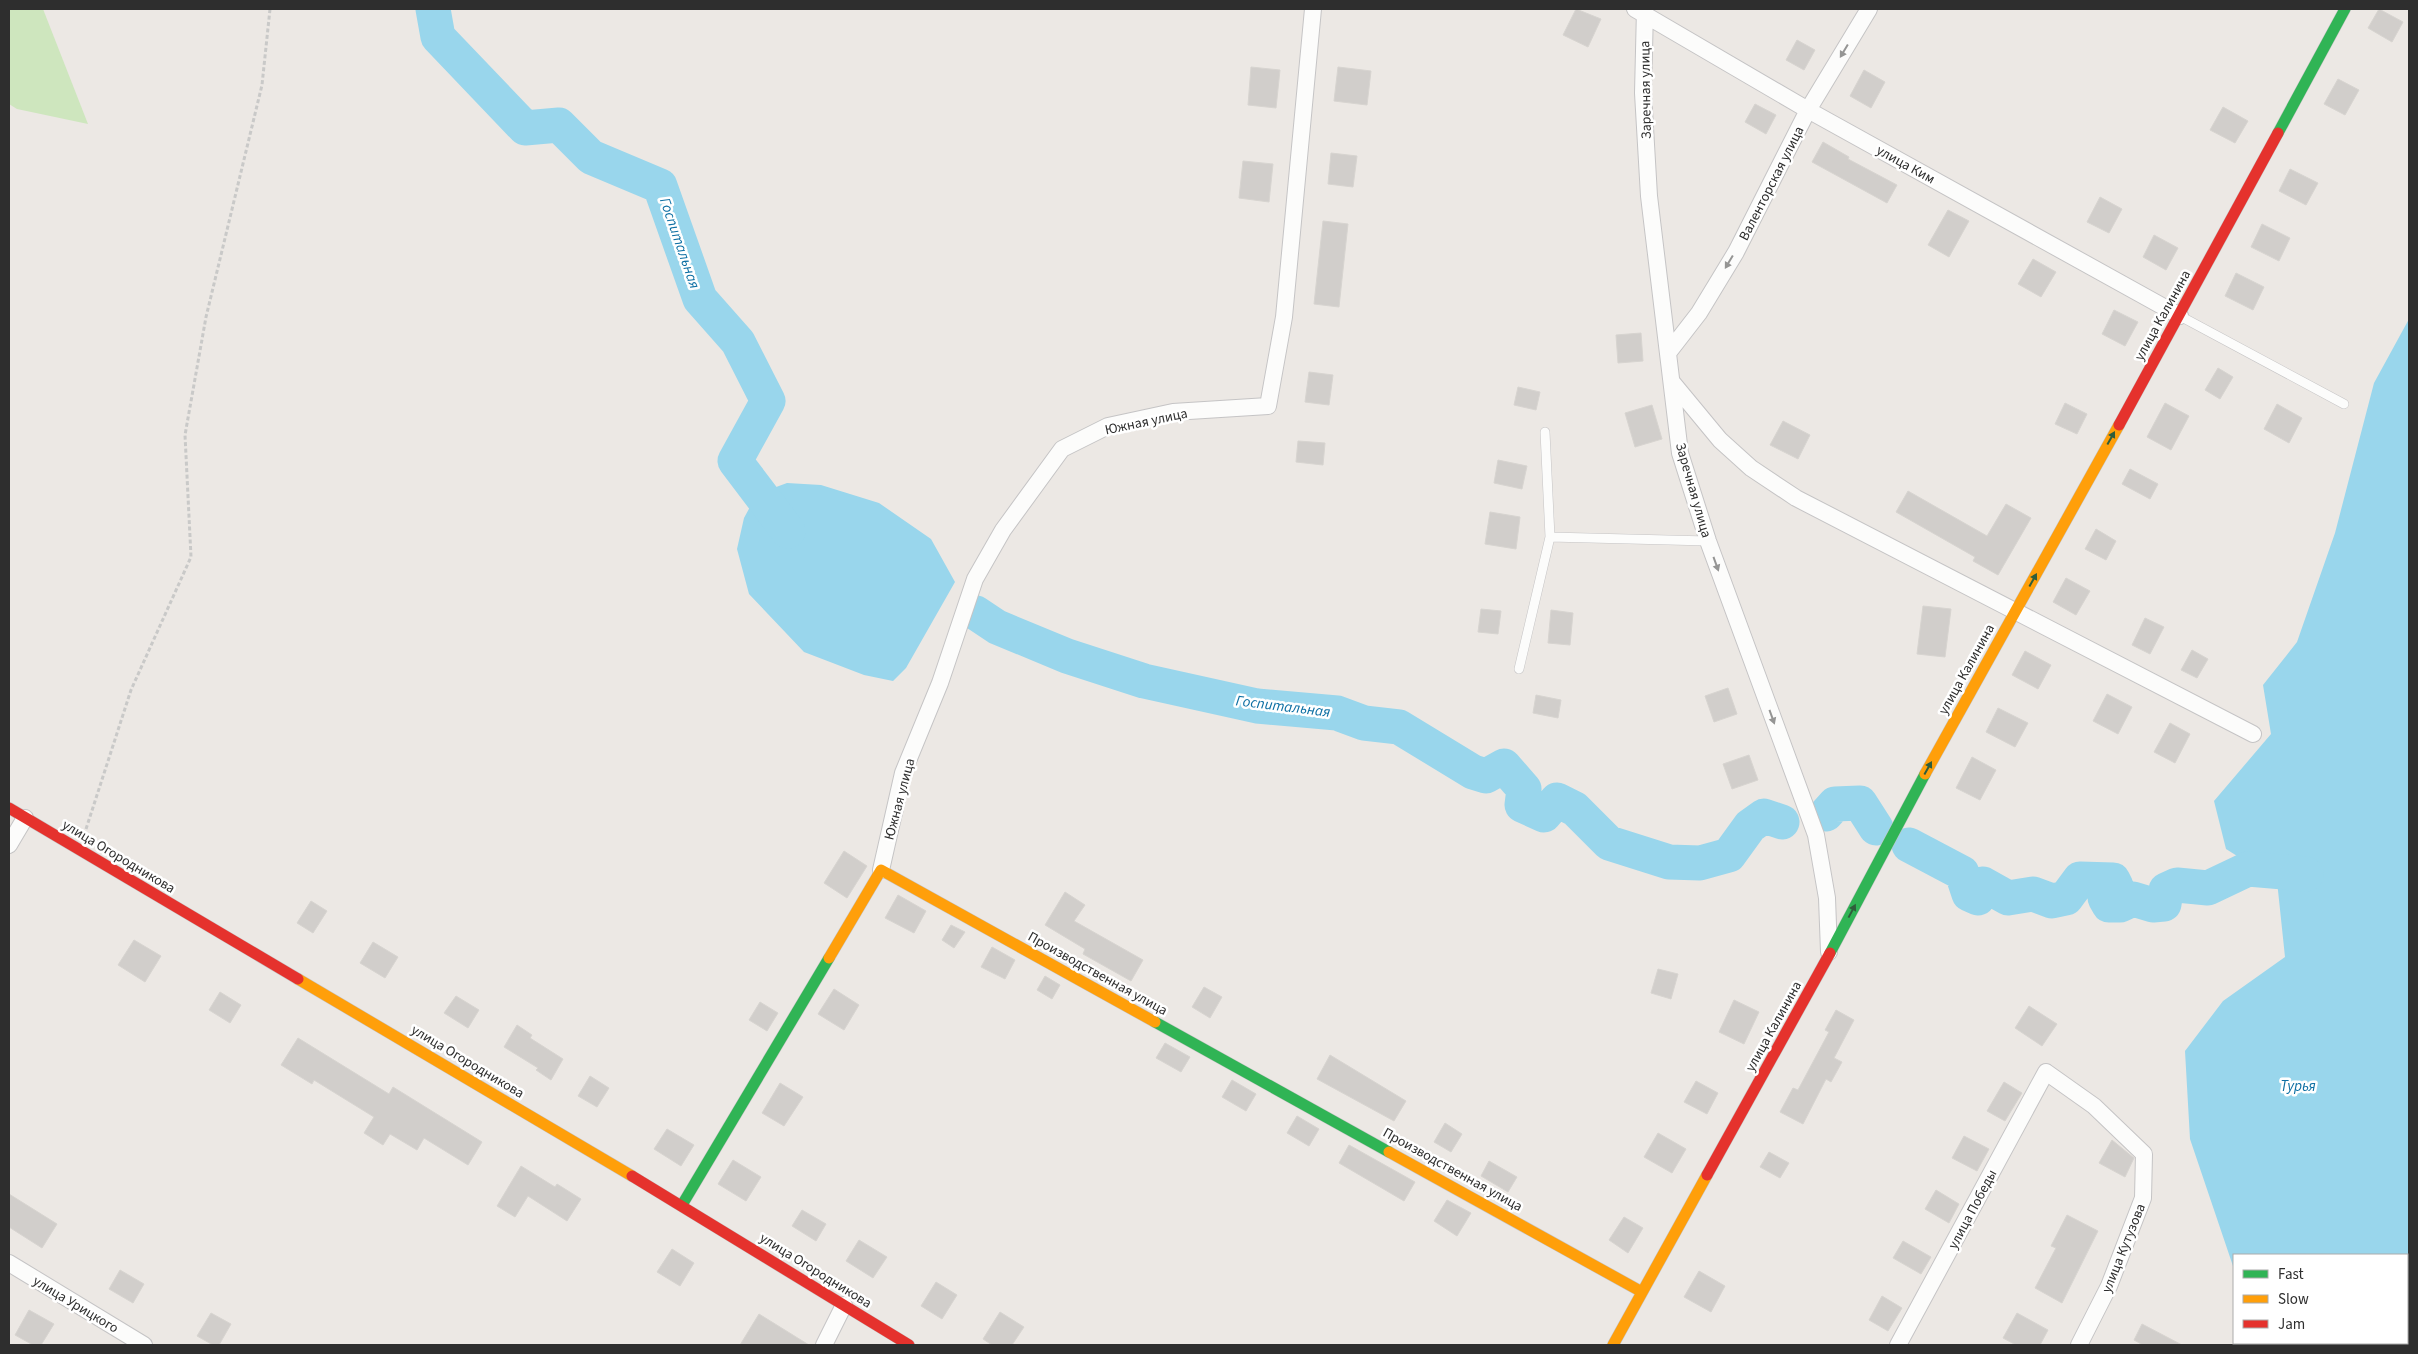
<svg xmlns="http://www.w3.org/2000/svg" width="2418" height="1354" font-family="'Source Sans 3',sans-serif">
<rect width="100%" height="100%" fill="#ece8e4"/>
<path fill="#cee6be" d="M9,9h34l45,115 -71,-15 -8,-5z"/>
<path fill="#99d6ec" d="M2409,319v1026h-142v-2h140v-88h-173v14l-44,-130 -5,-88 38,-50 62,-44 -8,-76 -51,-32 -12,-48 57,-67 -8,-49 34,-43 38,-109 39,-150z
M787,483l34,2 58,18 52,36 24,43 -49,86 -13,13 -29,-6 -60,-23 -55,-58 -12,-45 7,-31 13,-24z"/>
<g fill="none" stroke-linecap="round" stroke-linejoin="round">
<path stroke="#99d6ec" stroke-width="35" d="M433,9l5,28 87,91 34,-3 32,32 69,29 40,113 38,43 30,59 -33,60 53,70
M976,613l21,14 70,29 77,25 113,25 80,7 27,10 35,4 74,45 13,4 18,-10 20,23 -2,16 22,10 13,-15 18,9 34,34 60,19 31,1 29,-8 21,-29 14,-10 18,6
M1826,814l9,-10 25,-1 16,25
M1909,845l53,28 7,21 9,4 5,-14 25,14 25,-4 19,7 14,-3 14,-19 33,1 3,6 -11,12 4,7h11l13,-6 20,6 11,-1 2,-14 11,-5 31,3 40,-19 58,5"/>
</g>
<path fill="#d1cecb" stroke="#d7d4d0" d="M1576,9l25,10 -13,28 -25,-12z
M2379,9l24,13 -11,20 -24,-14z
M1797,40l18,10 -11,20 -18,-10z
M1251,67l29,3 -4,38 -28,-3z
M1338,67l33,4 -4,34 -33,-4z
M1864,70l21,12 -14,26 -21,-12z
M2338,79l21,11 -14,25 -21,-11z
M1755,104l21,11 -10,19 -21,-12z
M2223,107l25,14 -13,22 -25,-13z
M1823,142l26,15 -1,2 49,26 -10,18 -75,-41z
M1331,153l26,3 -4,31 -25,-3z
M1243,161l30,3 -4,38 -30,-4z
M2290,169l28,14 -12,22 -27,-14z
M2100,197l22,12 -13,24 -22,-11z
M1948,210l21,11 -20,36 -21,-12z
M1323,221l25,3 -9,83 -25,-3z
M2262,224l28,14 -11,23 -28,-14z
M2154,235l24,13 -12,22 -23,-13z
M2033,259l23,13 -15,25 -23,-13z
M2236,273l28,14 -11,23 -28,-14z
M2114,310l24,12 -13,24 -23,-12z
M1641,333l2,28 -25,2 -2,-28z
M2218,368l15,9 -13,22 -15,-9z
M1309,372l24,3 -4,30 -24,-3z
M1518,387l22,5 -4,18 -22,-5z
M2065,403l22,11 -10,20 -22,-10z
M2165,403l24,13 -18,34 -24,-13z
M2277,404l25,14 -13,25 -25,-14z
M1652,405l10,34 -27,8 -10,-34z
M1783,421l27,14 -12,24 -28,-14z
M1298,441l27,2 -2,22 -27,-3z
M1498,460l29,6 -5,23 -28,-6z
M2130,469l28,15 -8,15 -28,-15z
M1908,491l79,45 19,-32 25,14 -33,57 -25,-14 2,-4 -79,-45z
M1490,512l30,5 -4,32 -31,-5z
M2096,529l20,12 -10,19 -21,-11z
M2066,578l24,13 -14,24 -23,-13z
M1923,606l28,3 -6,48 -28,-3z
M1481,609l20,2 -3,23 -20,-2z
M1551,610l22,3 -3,32 -22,-2z
M2145,618l19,9 -14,27 -18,-9z
M2192,650l16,9 -11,19 -16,-8z
M2025,651l26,14 -13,24 -26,-14z
M1728,688l9,26 -23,8 -9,-26z
M2107,694l25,13 -14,27 -25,-13z
M1536,695l25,5 -3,18 -25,-5z
M1998,708l30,15 -13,24 -29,-15z
M2170,723l20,11 -15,29 -21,-11z
M1749,755l9,25 -26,9 -9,-25z
M1972,757l24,13 -16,30 -24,-12z
M844,851l23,15 -20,32 -23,-15z
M1065,892l20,13 -11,16 69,39 -12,21 -48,-27 2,-5 -40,-24z
M898,895l28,16 -12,22 -29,-15z
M311,901l16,10 -14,22 -16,-10z
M951,925l14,7 -11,16 -12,-8z
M134,940l27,16 -16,26 -27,-17z
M373,942l25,15 -13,21 -25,-15z
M992,947l23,13 -10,19 -24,-12z
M1658,969l20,5 -7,25 -20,-6z
M1045,976l15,9 -8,14 -15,-9z
M1204,987l18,10 -12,21 -18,-11z
M834,989l25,16 -15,25 -26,-16z
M220,992l21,13 -11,18 -21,-13z
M456,996l23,14 -11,18 -24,-15z
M1734,1000l25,12 -15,32 -25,-12z
M760,1002l18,11 -11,18 -18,-11z
M2029,1006l28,18 -15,22 -27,-18z
M1836,1010l18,10 -20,38 8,4 -11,20 -5,-3 -23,45 -23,-12 13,-24 5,2 31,-58 -4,-2z
M517,1025l15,10 -2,3 33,21 -12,21 -15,-10 2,-2 -34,-21z
M298,1038l91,56 4,-7 89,55 -14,23 -44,-27 -7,12 -27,-16 -7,11 -19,-12 10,-16 -60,-37 -2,4 -31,-19z
M1165,1043l25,14 -9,15 -25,-14z
M1330,1055l76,46 -12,20 -77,-42z
M590,1076l19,12 -12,19 -19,-11z
M1232,1080l24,14 -10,17 -24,-14z
M1696,1081l22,12 -11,21 -23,-12z
M2004,1082l18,11 -17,28 -18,-10z
M780,1083l23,14 -19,29 -22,-13z
M1297,1116l22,13 -10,17 -22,-13z
M1445,1123l17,11 -11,18 -17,-10z
M667,1129l27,16 -13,21 -27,-17z
M1658,1133l28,16 -14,24 -28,-16z
M1964,1136l25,13 -12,22 -25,-13z
M2112,1140l22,18 -9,19 -26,-14z
M1349,1145l66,37 -11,19 -65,-38z
M1769,1152l20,11 -9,15 -20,-11z
M733,1160l28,17 -15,24 -28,-17z
M1489,1161l28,16 -9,15 -27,-16z
M521,1166l34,21 2,-3 24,15 -14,22 -39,-25 -13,21 -18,-11z
M1936,1190l23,14 -10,19 -24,-14z
M9,1194l48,30 -15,24 -33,-21z
M1447,1200l24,13 -14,23 -23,-15z
M802,1210l24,14 -10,17 -24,-15z
M2067,1215l31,16 -36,72 -27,-15 21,-40 -5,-2z
M1624,1217l19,11 -15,25 -19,-13z
M859,1240l28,17 -14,21 -27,-17z
M1903,1241l28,16 -10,17 -28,-16z
M672,1249l22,14 -14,23 -23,-14z
M120,1270l24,14 -11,19 -24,-14z
M1699,1271l26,15 -14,26 -27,-15z
M936,1282l21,13 -15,24 -21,-13z
M1882,1296l20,12 -14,23 -19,-11z
M29,1310l25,14 -13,21h-8l-18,-10z
M1000,1312l24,15 -12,18h-20l-9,-6z
M211,1313l20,11 -12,21h-6l-16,-9z
M2017,1313l31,17 -8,15h-24l-13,-7z
M759,1314l50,31h-69z
M2142,1324l40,21h-39l-9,-5z"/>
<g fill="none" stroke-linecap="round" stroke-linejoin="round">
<defs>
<path id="lane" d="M2180,316l164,88
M1550,537l158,4
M1519,669l31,-132 -5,-105"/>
<path id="street" d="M1635,9l173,101 372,206
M1645,9l-2,84 6,103 31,257 28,88 108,294 11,63 2,54
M1668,353l31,-40 37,-61 72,-142 61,-101
M1672,382l48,58 31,28 45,30 457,236
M9,845l16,-27
M881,870l22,-97 37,-90 35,-104 28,-49 59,-81 46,-23 65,-14 95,-6 16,-89 29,-308
M9,1263l135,82
M824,1345l20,-40
M1898,1345l148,-273 48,34 50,48 -1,44 -34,88 -30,59"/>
<path id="fast" d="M2278,133l67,-124
M1830,953l95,-179
M1155,1022l234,130
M682,1205l147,-247"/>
<path id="slow" d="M1925,774l194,-349
M829,958l52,-88 274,152
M298,979l334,197
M1389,1152l253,140
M1613,1345l94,-170"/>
<path id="jam" d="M2119,425l159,-292
M9,808l289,171
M1707,1175l123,-222
M632,1176l277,169"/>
</defs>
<use href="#lane" stroke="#c5c4c5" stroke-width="10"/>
<use href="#street" stroke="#c5c4c5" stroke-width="18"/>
<use href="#fast" stroke="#c5c4c5" stroke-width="12"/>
<use href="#slow" stroke="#c5c4c5" stroke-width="12"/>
<use href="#jam" stroke="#c5c4c5" stroke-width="12"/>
<path stroke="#c9c9c8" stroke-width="3" stroke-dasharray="4 2.5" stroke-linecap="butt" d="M86,829l45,-139 60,-133 -6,-122 21,-118 56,-232 8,-76"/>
<use href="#lane" stroke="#fcfcfb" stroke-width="9"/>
<use href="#street" stroke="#fcfcfb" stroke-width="16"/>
<use href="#fast" stroke="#30b455" stroke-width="11"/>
<use href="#slow" stroke="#ff9f0a" stroke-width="11"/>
<use href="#jam" stroke="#e5322d" stroke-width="11"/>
</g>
<defs><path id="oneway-solid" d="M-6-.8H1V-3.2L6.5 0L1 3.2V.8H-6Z" transform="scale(1.25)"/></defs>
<g fill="#959594">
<use href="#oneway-solid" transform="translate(1844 51) rotate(121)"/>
<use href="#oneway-solid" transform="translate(1729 262) rotate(121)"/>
<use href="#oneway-solid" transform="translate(1716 564) rotate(70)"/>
<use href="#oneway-solid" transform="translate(1772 717) rotate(70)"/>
</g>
<g fill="#2f5d3c">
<use href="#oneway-solid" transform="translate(2111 438) rotate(-61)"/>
<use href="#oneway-solid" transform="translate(2033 580) rotate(-61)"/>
<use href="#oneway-solid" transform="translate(1928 768) rotate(-61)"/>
<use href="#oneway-solid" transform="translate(1852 911) rotate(-62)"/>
</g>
<g text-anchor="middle" stroke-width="5" stroke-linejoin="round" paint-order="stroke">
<g font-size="14" fill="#2e2e2e" stroke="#fff">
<text transform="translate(1645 90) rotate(-91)" y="5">Заречная улица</text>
<text transform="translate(1906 164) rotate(29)" y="5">улица Ким</text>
<text transform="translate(1771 183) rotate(-63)" y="5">Валенторская улица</text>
<text transform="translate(2162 315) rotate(-61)" y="5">улица Калинина</text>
<text transform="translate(1146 421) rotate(-12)" y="5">Южная улица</text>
<text transform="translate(1694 490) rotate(74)" y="5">Заречная улица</text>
<text transform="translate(1966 669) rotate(-61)" y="5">улица Калинина</text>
<text transform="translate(899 799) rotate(-75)" y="5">Южная улица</text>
<text transform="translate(119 856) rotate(31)" y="5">улица Огородникова</text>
<text transform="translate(1098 973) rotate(29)" y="5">Производственная улица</text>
<text transform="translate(1773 1026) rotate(-61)" y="5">улица Калинина</text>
<text transform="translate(468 1061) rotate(31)" y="5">улица Огородникова</text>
<text transform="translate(1453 1169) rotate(29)" y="5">Производственная улица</text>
<text transform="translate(1972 1209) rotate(-62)" y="5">улица Победы</text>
<text transform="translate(2123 1248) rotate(-68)" y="5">улица Кутузова</text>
<text transform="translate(816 1270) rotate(32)" y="5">улица Огородникова</text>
<text transform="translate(76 1304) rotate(31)" y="5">улица Урицкого</text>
</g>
<g font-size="15" font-style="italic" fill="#0d6fa3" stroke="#fff">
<text transform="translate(680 243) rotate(71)" y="5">Госпитальная</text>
<text transform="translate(1283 706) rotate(7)" y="5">Госпитальная</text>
<text x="2298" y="1091">Турья</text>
</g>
</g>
<rect width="2418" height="1354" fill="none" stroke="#2e2e2e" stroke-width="20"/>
<rect x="2233" y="1254" width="175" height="90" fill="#ffffff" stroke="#ababab"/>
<rect x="2243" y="1270" width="25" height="8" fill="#30b455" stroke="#ababab"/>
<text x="2278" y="1279" font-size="15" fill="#2e2e2e">Fast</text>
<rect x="2243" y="1295" width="25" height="8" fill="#ff9f0a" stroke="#ababab"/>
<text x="2278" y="1304" font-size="15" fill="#2e2e2e">Slow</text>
<rect x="2243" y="1320" width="25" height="8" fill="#e5322d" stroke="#ababab"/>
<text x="2278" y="1329" font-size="15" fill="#2e2e2e">Jam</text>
</svg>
